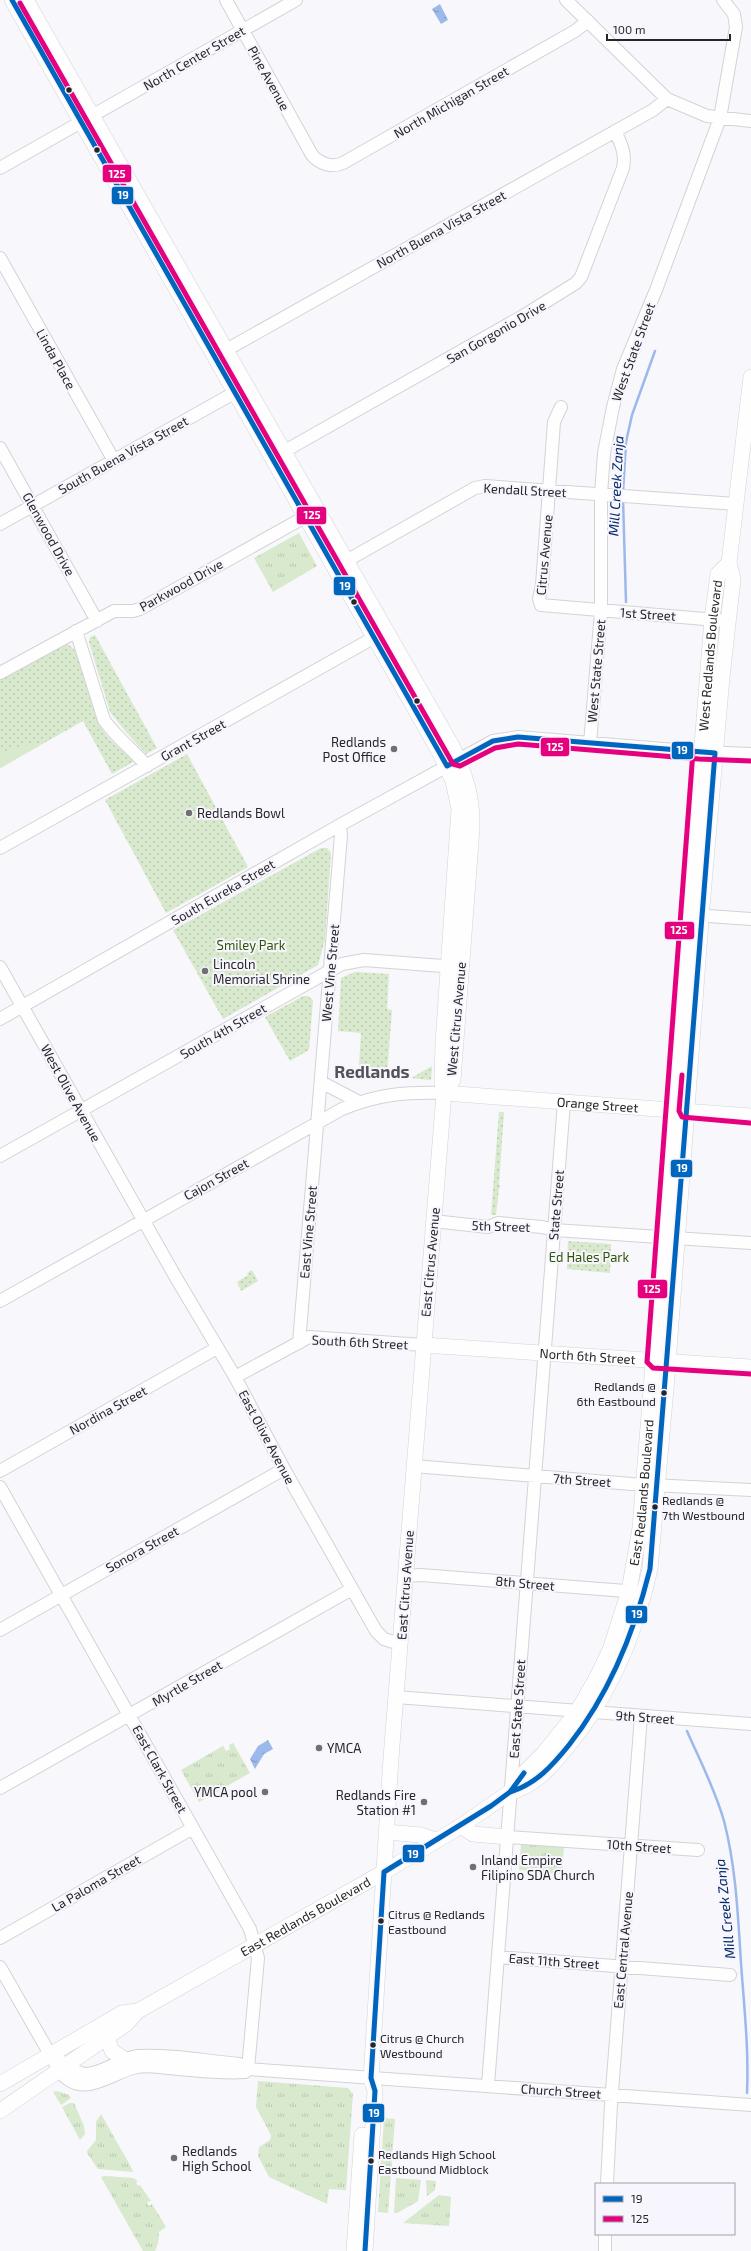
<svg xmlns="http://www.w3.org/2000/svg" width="751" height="2251" font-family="'Exo 2',sans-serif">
<defs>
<pattern id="grass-tufts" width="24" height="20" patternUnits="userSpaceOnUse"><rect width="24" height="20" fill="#d8e9cd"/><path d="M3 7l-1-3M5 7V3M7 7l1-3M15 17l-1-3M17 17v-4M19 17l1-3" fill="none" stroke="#b9c8b0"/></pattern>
<pattern id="park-dots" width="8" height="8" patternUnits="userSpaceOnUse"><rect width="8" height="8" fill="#d8e9cd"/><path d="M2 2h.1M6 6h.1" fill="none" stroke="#b9c8b0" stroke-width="1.8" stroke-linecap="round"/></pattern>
<pattern id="water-ripples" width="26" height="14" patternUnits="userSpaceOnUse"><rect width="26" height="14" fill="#9cb9ec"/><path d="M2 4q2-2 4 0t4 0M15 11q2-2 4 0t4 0" fill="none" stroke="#7f96bf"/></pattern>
</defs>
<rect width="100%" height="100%" fill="#f8f7fb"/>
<path fill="url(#grass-tufts)" d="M299,533l18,33 -44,26 -19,-34z
M233,1743l17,30 -51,29 -18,-32 42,-24 3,5 4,-2 -1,-4z
M521,1844l43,3 -2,27 -43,-4z
M258,2081l90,7 5,6 -7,96 -17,-1 -2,15 -58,-27 -11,-21 1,-9 11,-7 1,-5 -15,-28z
M57,2091l12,4 2,3 -10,7 -8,-13z
M70,2103h4l10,23 1,8 -5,6 -18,-33z
M101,2114l30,53 2,5 -35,-3 -11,-16v-2l9,-11v-18z
M384,2118l11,1 -7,94 -10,-1z
M104,2176l29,2 5,3 -2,1 2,4 2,-1 11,16 -4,1 2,4 3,-2 14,23 -7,5 -1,11 -3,8h-12l-42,-74z
M396,2178l25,2 -3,21 -21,12h-3z
M426,2180l10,1 -1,9 -8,6z
M439,2195l12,2 -2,29 -46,-3z"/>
<path fill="url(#park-dots)" d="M95,635l62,113 -11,6 -20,-22 -16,-20 -21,-70 1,-5z
M67,644c13,6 16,25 19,37 5,18 9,40 21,55 8,9 19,17 28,25l-23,13 -29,-53 -83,47v-88l61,-35z
M187,754l61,113 -82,46 -61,-113z
M321,848h6l4,5 -6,87 -7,25 -95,54 -50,-89z
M355,972l34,2 -2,35 5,1 -5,66 -29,4 3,-47 -23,-2 3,-53z
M303,996h5l5,4 -4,50 -19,11 -25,-44z
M432,1066l-1,14 -20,-2z
M499,1112h5l-5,73 2,1 -2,2 -3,27h-5z
M568,1241l43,3 -1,29 -43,-4z
M252,1270l6,11 -17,10 -4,-9 11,-7 -1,-2z"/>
<path fill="#d8e9cd" d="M35,740l4,6 -16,9 -3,-6z
M15,746l6,10 -20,12 -1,-14z"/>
<path fill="url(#water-ripples)" d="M440,4l8,16 -7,4 -9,-15z
M268,1740l5,9 -9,5 -9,15 -5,-10 8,-13z"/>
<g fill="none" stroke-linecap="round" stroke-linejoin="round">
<path stroke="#9cb9ec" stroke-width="2.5" d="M623,492l3,-50 6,-27 23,-64
M623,499l3,103
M687,1731c13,30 28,58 37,90 12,46 14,95 17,142 3,43 8,86 6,130"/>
<defs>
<path id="minor" d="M226,0l86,155c8,9 20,13 31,8l232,-132 13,-10
M566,0l101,99 40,17 44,5
M0,168l296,-168
M0,258l113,201
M219,354l434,-244 14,-11
M561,407l-7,15 -12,163 -3,14 2,6 187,16
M0,448l97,173
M276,456l247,-140 53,-33 5,-6 42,-109c3,-15 -2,-24 -8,-37
M0,524l243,-136
M339,565l136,-77 10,-2 251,18
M76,631l28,89c12,17 29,30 43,46
M0,673l114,-62h19l7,-2 172,-96
M590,744l11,-133v-117l3,-41 9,-46 10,-38 33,-79 64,-172 16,-91 -2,-13 -11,-14
M0,848l382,-215
M694,915l57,4
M0,967l175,309 60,101 49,92 92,162 8,8 16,5
M0,1019l340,-194 153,-84 25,-4 182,15 51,2
M321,1082l38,20
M0,1156l342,-192 22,-4 92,7
M433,1221l55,6 10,-4 44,4 12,3 197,13
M0,1301l342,-192c36,-15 63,-17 102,-16
M299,1343l42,-508 -1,-10
M235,1377l74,-40 114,8
M414,1466l218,18 119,6
M0,1471l217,-123
M0,1487l250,442 8,29 -10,111
M406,1576l15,-1 217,17
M0,1630l284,-161
M396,1697l355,27
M0,1788l352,-199
M508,1837l190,13
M0,1938l193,-110
M498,1957l232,18
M0,1967l59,103c23,32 52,2 78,-3 11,-2 21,0 31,1 26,2 52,6 77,4l3,-3
M51,2054c10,6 23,19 34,20 19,0 34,-16 53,-18 33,-2 68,5 101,8l9,5 503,36
M488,2085l76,-983
M607,2184l4,-80 30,-388
M605,2251v-17"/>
<g id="major">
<path d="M12,0l428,753 13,28 6,28 -16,234 -1,38 2,12 -53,665 -19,305 -1,15 4,13 -10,160"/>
<path d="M26,0l426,746c13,27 21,52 20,82l-19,252 -9,13"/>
<path id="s1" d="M444,1093l307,23"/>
<path id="s2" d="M423,1345l328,22"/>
<path d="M510,1792c23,-5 39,-23 53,-40 45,-52 72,-116 87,-183l17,-192 35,-470 20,-230 11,-98 -4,-16 22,-186"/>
<path d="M461,1826l12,8 35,3"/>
<path d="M386,1832l35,3 15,5"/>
<path d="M107,2037l5,14 12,8"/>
<path d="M0,2084l122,-71 16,-2"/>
<path id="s3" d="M0,2111l126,-87 12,-13 246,-139 77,-46 49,-34 7,-12 26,-26 34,-42 20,-35 13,-27 19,-59 11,-63 72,-909 6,-45 11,-11"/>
<path d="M354,2251l8,-116"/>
</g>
</defs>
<use href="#minor" stroke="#d3d3d6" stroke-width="14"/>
<use href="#major" stroke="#d3d3d6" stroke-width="16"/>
<use href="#minor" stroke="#fefefe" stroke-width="12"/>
<use href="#major" stroke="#fefefe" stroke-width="15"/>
<defs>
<path id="bus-1" d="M12,0l435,766 46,-25 25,-4 197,16 -65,816c-16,64 -40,124 -81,176 -17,21 -33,39 -59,47
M365,2251l10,-160 -4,-13 13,-206 107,-66 19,-14 14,-19"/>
<path id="bus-2" d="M20,3l433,761 7,2 35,-18 23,-4 181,15 52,2
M693,751l-46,611 6,6 98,6
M682,1075l-3,36 3,6 68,6"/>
</defs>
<use href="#bus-1" stroke="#f7f5fd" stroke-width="8"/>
<use href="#bus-2" stroke="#f7f5fd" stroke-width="8"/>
<use href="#bus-1" stroke="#0065bd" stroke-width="5"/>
<use href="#bus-2" stroke="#e5007d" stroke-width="5"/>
</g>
<g fill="#262629" stroke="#f7f5fd" stroke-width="1.5">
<circle cx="69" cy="90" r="3.5"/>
<circle cx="97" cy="150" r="3.5"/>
<circle cx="354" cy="602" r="3.5"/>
<circle cx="417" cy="701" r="3.5"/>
<circle cx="664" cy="1393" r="3.5"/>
<circle cx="655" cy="1507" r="3.5"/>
<circle cx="381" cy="1921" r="3.5"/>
<circle cx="373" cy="2045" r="3.5"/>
<circle cx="371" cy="2161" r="3.5"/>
</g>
<g fill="#706f72" stroke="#f7f5fd" stroke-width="1.5">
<circle cx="394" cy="749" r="4"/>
<circle cx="189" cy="813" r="4"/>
<circle cx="205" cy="971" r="4"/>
<circle cx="319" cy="1748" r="4"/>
<circle cx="265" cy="1792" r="4"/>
<circle cx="424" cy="1802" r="4"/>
<circle cx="473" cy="1867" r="4"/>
<circle cx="174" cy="2158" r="4"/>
</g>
<g text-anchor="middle" stroke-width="4" stroke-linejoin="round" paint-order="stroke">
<g font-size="12" fill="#262629" stroke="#f7f5fd" text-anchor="start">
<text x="656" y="1391" text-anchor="end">Redlands @<tspan x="656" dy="15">6th Eastbound</tspan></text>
<text x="662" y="1505">Redlands @<tspan x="662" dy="15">7th Westbound</tspan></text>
<text x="388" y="1919">Citrus @ Redlands<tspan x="388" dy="15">Eastbound</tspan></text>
<text x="380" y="2043">Citrus @ Church<tspan x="380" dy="15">Westbound</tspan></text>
<text x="378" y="2159">Redlands High School<tspan x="378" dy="15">Eastbound Midblock</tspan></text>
</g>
<g font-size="13" fill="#262629" stroke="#f7f5fd">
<text transform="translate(194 58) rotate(-30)" y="5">North Center Street</text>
<text transform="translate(269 78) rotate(61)" y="5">Pine Avenue</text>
<text transform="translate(451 102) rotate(-30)" y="5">North Michigan Street</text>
<text transform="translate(441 229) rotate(-29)" y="5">North Buena Vista Street</text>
<text transform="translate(496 332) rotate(-30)" y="5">San Gorgonio Drive</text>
<text transform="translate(633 352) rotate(-70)" y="5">West State Street</text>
<text transform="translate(56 359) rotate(61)" y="5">Linda Place</text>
<text transform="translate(123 455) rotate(-29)" y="5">South Buena Vista Street</text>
<text transform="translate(525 490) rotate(3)" y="5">Kendall Street</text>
<text transform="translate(49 534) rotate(61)" y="5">Glenwood Drive</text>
<text transform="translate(544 555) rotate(-85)" y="5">Citrus Avenue</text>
<text transform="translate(181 585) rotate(-29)" y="5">Parkwood Drive</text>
<text transform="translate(648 614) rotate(4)" y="5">1st Street</text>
<text dy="5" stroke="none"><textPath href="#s3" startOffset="1779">West Redlands Boulevard</textPath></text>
<text transform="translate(596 671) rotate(-85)" y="5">West State Street</text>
<text transform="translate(193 740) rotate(-29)" y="5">Grant Street</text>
<text transform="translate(223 892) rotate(-30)" y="5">South Eureka Street</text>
<text transform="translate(330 973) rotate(-85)" y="5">West Vine Street</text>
<text transform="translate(456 1019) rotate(-85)" y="5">West Citrus Avenue</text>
<text transform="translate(223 1031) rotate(-30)" y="5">South 4th Street</text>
<text transform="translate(71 1093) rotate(61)" y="5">West Olive Avenue</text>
<text dy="5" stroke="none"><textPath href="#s1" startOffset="154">Orange Street</textPath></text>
<text transform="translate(216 1179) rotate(-29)" y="5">Cajon Street</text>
<text transform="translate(556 1205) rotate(-85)" y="5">State Street</text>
<text transform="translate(501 1226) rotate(2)" y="5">5th Street</text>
<text transform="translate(308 1232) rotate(-85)" y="5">East Vine Street</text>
<text transform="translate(430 1262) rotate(-85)" y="5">East Citrus Avenue</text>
<text transform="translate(360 1342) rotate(3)" y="5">South 6th Street</text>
<text dy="5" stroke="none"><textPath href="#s2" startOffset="165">North 6th Street</textPath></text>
<text transform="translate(108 1410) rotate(-29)" y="5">Nordina Street</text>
<text transform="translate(267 1437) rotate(62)" y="5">East Olive Avenue</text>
<text transform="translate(582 1480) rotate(4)" y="5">7th Street</text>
<text dy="5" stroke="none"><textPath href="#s3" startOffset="939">East Redlands Boulevard</textPath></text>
<text transform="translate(142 1549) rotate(-29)" y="5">Sonora Street</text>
<text transform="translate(525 1583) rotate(5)" y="5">8th Street</text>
<text transform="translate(405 1585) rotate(-86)" y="5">East Citrus Avenue</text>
<text transform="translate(187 1683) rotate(-30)" y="5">Myrtle Street</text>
<text transform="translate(517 1709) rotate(-86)" y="5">East State Street</text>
<text transform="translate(645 1717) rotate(4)" y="5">9th Street</text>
<text transform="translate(160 1769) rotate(61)" y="5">East Clark Street</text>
<text transform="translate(639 1846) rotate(4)" y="5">10th Street</text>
<text transform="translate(96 1883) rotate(-30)" y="5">La Paloma Street</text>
<text dy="5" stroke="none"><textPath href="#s3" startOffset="363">East Redlands Boulevard</textPath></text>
<text transform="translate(623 1950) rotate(-85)" y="5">East Central Avenue</text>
<text transform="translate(554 1961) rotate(4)" y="5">East 11th Street</text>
<text transform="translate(561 2091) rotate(4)" y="5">Church Street</text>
</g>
<g font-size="13" fill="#262629" stroke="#f7f5fd" text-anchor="start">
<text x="386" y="747" text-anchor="end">Redlands<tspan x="386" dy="15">Post Office</tspan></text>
<text x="197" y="818">Redlands Bowl</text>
<text x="213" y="969">Lincoln<tspan x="213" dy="15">Memorial Shrine</tspan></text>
<text x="327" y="1753">YMCA</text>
<text x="257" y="1797" text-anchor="end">YMCA pool</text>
<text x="416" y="1800" text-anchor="end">Redlands Fire<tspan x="416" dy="15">Station #1</tspan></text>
<text x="481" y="1865">Inland Empire<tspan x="481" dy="15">Filipino SDA Church</tspan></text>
<text x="182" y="2156">Redlands<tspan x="182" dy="15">High School</tspan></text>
</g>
<g font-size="13" fill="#2e5600" stroke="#f7f5fd">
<text x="251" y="950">Smiley Park</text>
<text x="589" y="1262">Ed Hales Park</text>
</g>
<g font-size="14" font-style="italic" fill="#062a68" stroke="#f7f5fd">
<text transform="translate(616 486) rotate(-87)" y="5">Mill Creek Zanja</text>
<text transform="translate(725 1909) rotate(-96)" y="5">Mill Creek Zanja</text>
</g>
<g font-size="17" font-weight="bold" fill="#545359" stroke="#f7f5fd">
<text x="372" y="1078">Redlands</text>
</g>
</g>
<g stroke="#f7f5fd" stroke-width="1.5">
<rect x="102" y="164" width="30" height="19" rx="4" fill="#e5007d"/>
<rect x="111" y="186" width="23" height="19" rx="4" fill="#0065bd"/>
<rect x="296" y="506" width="31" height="19" rx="4" fill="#e5007d"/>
<rect x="333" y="576" width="23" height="20" rx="4" fill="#0065bd"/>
<rect x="540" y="737" width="30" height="20" rx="4" fill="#e5007d"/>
<rect x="671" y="741" width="23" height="19" rx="4" fill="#0065bd"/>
<rect x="664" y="921" width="31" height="19" rx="4" fill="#e5007d"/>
<rect x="670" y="1159" width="23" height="19" rx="4" fill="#0065bd"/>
<rect x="637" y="1279" width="31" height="20" rx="4" fill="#e5007d"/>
<rect x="625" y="1605" width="23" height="19" rx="4" fill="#0065bd"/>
<rect x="402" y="1844" width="23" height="19" rx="4" fill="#0065bd"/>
<rect x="362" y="2103" width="23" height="20" rx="4" fill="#0065bd"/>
</g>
<g font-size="11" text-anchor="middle" font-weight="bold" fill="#fff">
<text x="117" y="178">125</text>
<text x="123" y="199">19</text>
<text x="312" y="519">125</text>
<text x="345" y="590">19</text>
<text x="555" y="751">125</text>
<text x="682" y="754">19</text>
<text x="679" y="934">125</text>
<text x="682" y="1172">19</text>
<text x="652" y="1293">125</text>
<text x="637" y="1618">19</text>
<text x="413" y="1858">19</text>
<text x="374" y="2117">19</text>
</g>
<rect x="595" y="2183" width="140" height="52" fill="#f7f5fd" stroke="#a3a2a8"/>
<rect x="603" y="2196" width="20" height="6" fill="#0065bd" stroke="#a3a2a8"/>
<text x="631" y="2203" font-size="12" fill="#262629">19</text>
<rect x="603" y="2216" width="20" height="6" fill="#e5007d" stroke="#a3a2a8"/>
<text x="631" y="2223" font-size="12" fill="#262629">125</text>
<path d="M607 34v6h123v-6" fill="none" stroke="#262629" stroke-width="2"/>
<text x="613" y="34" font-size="12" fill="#262629" stroke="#f7f5fd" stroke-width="3" paint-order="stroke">100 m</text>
</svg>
